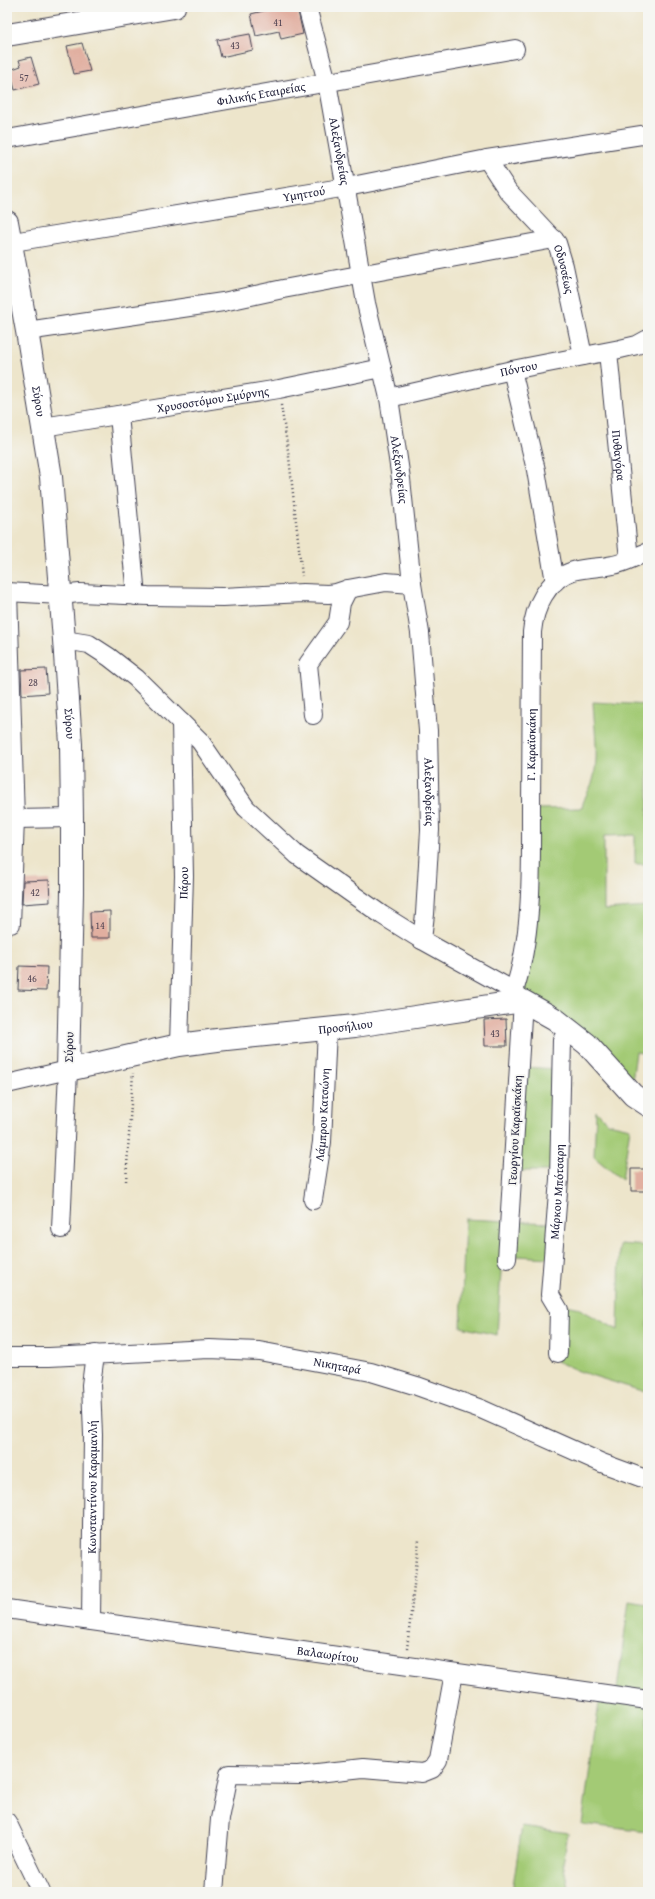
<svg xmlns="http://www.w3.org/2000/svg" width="655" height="1899" font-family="'Gentium Book Plus',serif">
<rect width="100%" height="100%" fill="#f6f6f2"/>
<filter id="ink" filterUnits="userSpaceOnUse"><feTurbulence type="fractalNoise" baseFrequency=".025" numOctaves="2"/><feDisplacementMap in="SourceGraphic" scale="8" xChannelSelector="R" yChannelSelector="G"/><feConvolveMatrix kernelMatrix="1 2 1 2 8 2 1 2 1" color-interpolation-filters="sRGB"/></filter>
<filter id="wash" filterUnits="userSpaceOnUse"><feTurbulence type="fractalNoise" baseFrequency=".012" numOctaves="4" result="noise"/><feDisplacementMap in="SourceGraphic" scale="16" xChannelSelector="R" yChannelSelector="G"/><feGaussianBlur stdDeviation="0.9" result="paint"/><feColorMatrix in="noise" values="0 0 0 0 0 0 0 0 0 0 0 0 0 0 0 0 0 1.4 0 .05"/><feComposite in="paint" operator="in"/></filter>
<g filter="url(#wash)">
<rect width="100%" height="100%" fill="#ede5cb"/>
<path fill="#a3ca75" stroke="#627658" d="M593,702l55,3v159h-13v-29l-31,1v74l44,-3v147l-12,-2 -4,30 -111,-93 14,-180 47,-1c2,-13 10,-20 12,-32 5,-23 0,-50 -1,-74z
M524,1067l33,2 -1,102h-38z
M596,1111l12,12 22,5 -8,52 -28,-23z
M465,1219l86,4 -2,35 -47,-3 -5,80 -36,-8z
M620,1244l28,2v145l-3,1 -64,-20 -32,-14 4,-48 13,-5 10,2 42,23z
M629,1601l19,3 -1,228 -65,-8 17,-121 4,-1 14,-13z
M522,1826l46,7 -5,30 6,29h-57z"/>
<g id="blocks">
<path fill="#e1afa0" d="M279,7h18l6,27 -22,5 -2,-8 -23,5 -5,-22z
M250,34l3,16 -32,7 -4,-17z
M82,43l8,28 -16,3 -7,-28z
M31,57l8,27 -24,6 -5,-20 11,-4 -2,-6z
M46,669l2,24 -26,2 -1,-25z
M49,880l1,22 -28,2 1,-23z
M110,911v27h-19l-1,-26z
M19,966l28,1 -1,24 -28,-1z
M506,1019l1,27h-22l-1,-26z
M631,1169h17v22h-17z"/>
</g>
</g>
<g filter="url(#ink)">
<use href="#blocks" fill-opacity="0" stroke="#403f51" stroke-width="1"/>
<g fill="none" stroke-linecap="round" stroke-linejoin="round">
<defs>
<g id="minor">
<path id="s1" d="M307,7l20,75 39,221 23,95 12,81 11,105 8,49 8,98 2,99 -5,84 -3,26"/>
<path id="s2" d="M7,139l508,-90"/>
<path id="s3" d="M487,159l21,32 49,52 7,23 19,90"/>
<path id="s4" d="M7,243l340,-56 140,-28 161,-25"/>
<path d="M27,331l196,-29 60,-13 271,-50"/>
<path id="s5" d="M608,352l21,207"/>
<path d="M512,370l24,100 19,112"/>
<path id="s6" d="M389,398l123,-28 108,-21 17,-4 11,-6"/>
<path d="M119,415l17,181"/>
<path id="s7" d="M43,427l236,-38 103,-21"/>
<path d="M7,592l53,3 20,-2 68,3 75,1 80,-4 25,1 8,-1 12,-4"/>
<path d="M8,592l7,227 -4,105"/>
<path d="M64,640l25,4 20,13 27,21 64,63 46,67 51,47 85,60 40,25 92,51 9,10 -16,258"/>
<path d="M313,715l-5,-51 30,-42 3,-19 7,-14 38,-7 26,2"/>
<path d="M15,819l57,-1"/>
<path id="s8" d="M514,991c19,-56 17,-122 17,-180 0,-60 1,-119 1,-179 2,-24 15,-53 41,-61 13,-4 27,-3 40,-6 12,-2 23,-9 35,-13"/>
<path id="s9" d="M179,1045l5,-169 -3,-154"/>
<path d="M7,1084l61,-14 -7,159"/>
<path id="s10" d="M313,1200l9,-58 5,-113"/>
<path id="s11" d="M558,1353l1,-43 -9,-15 9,-116 3,-139 7,-9"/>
<path id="s12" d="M7,1357h42l160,-8 50,2 112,21 46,14 64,23 121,54 46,17"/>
<path id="s13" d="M7,1609l641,91"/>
<path id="s14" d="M91,1621l2,-186 -2,-50 4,-31"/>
<path d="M7,1822l34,70"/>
<path d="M214,1892l6,-73 9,-45 70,1 64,-7 59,5 10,-4 6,-9 16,-87"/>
</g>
<g id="tertiary">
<path d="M7,35l167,-28"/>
<path id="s15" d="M7,222l20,109 24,146 13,163 7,104 1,74v75l-4,177 111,-25 38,-5 138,-14 168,-25 32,18 32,25 46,51 15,10"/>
</g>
</defs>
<use href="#minor" stroke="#403f51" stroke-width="20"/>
<use href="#tertiary" stroke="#403f51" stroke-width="24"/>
<path stroke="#403f51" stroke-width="2.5" stroke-dasharray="1 3" stroke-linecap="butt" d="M281,405l8,52 13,119
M126,1181l7,-108
M407,1649l12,-109"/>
<use href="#minor" stroke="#fff" stroke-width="18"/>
<use href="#tertiary" stroke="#fff" stroke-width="22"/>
</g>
</g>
<g text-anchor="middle" stroke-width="3.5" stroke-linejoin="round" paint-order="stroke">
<g font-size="10" fill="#524554">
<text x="278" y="26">41</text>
<text x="235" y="49">43</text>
<text x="24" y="81">57</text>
<text x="33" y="686">28</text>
<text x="35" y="896">42</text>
<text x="100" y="929">14</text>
<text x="32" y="982">46</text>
<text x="495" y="1037">43</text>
</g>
<g font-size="12" fill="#22223b" stroke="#f6f6f2">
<text dy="4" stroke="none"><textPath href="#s2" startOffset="258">Φιλικής Εταιρείας</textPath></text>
<text dy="4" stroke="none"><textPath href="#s1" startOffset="148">Αλεξανδρείας</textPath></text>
<text dy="4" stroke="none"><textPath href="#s4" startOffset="301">Υμηττού</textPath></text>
<text dy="4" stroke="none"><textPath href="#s3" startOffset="137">Οδυσσέως</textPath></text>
<text dy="4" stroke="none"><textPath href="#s6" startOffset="133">Πόντου</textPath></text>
<text dy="4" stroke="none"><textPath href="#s7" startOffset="172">Χρυσοστόμου Σμύρνης</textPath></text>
<text dy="4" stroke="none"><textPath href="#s15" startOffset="182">Σύρου</textPath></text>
<text dy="4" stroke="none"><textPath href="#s5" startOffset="104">Πυθαγόρα</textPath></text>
<text dy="4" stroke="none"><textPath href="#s1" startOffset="472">Αλεξανδρείας</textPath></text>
<text dy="4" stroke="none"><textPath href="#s15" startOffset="506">Σύρου</textPath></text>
<text dy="4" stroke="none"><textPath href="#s8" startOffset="248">Γ. Καραϊσκάκη</textPath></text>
<text dy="4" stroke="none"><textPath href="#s1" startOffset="796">Αλεξανδρείας</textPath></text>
<text dy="4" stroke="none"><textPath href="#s9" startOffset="162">Πάρου</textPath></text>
<text dy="4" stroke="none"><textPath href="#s15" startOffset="1134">Προσήλιου</textPath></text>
<text transform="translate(69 1047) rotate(-89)" y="4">Σύρου</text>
<text dy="4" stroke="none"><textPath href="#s10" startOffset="86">Λάμπρου Κατσώνη</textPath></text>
<text transform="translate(515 1130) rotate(-87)" y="4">Γεωργίου Καραϊσκάκη</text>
<text dy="4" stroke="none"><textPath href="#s11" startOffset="164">Μάρκου Μπότσαρη</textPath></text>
<text dy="4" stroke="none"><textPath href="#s12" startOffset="332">Νικηταρά</textPath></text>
<text dy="4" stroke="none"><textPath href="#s14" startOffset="134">Κωνσταντίνου Καραμανλή</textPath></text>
<text dy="4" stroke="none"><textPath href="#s13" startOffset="324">Βαλαωρίτου</textPath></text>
</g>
</g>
<rect width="655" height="1899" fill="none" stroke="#f6f6f2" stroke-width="24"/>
</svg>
